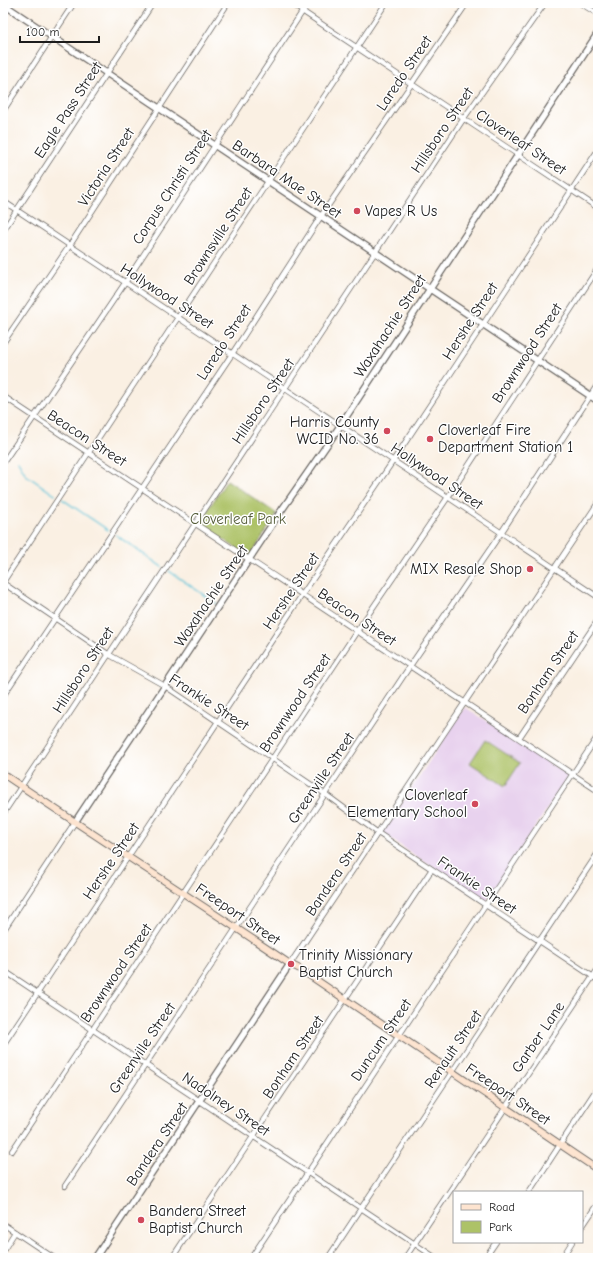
<svg xmlns="http://www.w3.org/2000/svg" width="601" height="1261" font-family="'Comic Neue',sans-serif">
<rect width="100%" height="100%" fill="#fff"/>
<filter id="ink" filterUnits="userSpaceOnUse"><feTurbulence type="fractalNoise" baseFrequency=".025" numOctaves="2"/><feDisplacementMap in="SourceGraphic" scale="8" xChannelSelector="R" yChannelSelector="G"/><feConvolveMatrix kernelMatrix="1 2 1 2 8 2 1 2 1" color-interpolation-filters="sRGB"/></filter>
<filter id="wash" filterUnits="userSpaceOnUse"><feTurbulence type="fractalNoise" baseFrequency=".012" numOctaves="4" result="noise"/><feDisplacementMap in="SourceGraphic" scale="16" xChannelSelector="R" yChannelSelector="G"/><feGaussianBlur stdDeviation="0.9" result="paint"/><feColorMatrix in="noise" values="0 0 0 0 0 0 0 0 0 0 0 0 0 0 0 0 0 1.4 0 .05"/><feComposite in="paint" operator="in"/></filter>
<g filter="url(#wash)">
<rect width="100%" height="100%" fill="#faf0e3"/>
<path fill="#e8d2ee" d="M465,707l104,69 -84,127 -103,-70z"/>
<path fill="#adc267" stroke="#646f42" d="M227,480l50,34 -26,41 -3,1 -47,-31 -1,-3z
M485,740l35,23 -15,23 -35,-23z"/>
<g fill="none" stroke-linecap="round" stroke-linejoin="round">
<path stroke="#5bc2d8" stroke-width="1.5" d="M3,434l3,6
M18,461l8,14 29,20
M62,499l46,31
M116,535l46,32
M169,571l48,33"/>
</g>
</g>
<g filter="url(#ink)">
<g fill="none" stroke-linecap="round" stroke-linejoin="round">
<defs>
<path id="minor" d="M290,3l308,205
M580,3l18,11
M3,111l71,-108
M3,201l595,396
M3,231l150,-228
M3,343l67,-98 158,-242
M3,396l595,395
M3,463l122,-180 183,-280
M3,582l383,-579
M3,583l105,71 57,32 160,108 53,39 220,147
M3,696l229,-342 89,-138 146,-213
M519,738l79,-118
M3,814l461,-696 81,-115
M3,931l72,-109
M290,964l308,-461
M3,970l433,288
M3,1045l299,-450 91,-134 205,-311
M12,1151l345,-520 91,-134 150,-229
M65,1186l345,-520 91,-133 97,-149
M529,1192l69,-105
M3,1224l51,34
M582,1227l16,-24
M3,1251l12,-19
M40,1258l4,-6
M172,1258l260,-389
M251,1258l347,-522
M328,1258l270,-405
M405,1258l193,-289
M485,1258l11,-16
M562,1258l10,-16"/>
<path id="tertiary" d="M3,4l595,397
M75,822l204,-308 61,-88 258,-393
M95,1258l195,-294"/>
<path id="secondary" d="M3,774c95,64 192,126 287,190l10,5 298,201"/>
</defs>
<use href="#minor" stroke="#6a6662" stroke-width="6"/>
<use href="#tertiary" stroke="#6a6662" stroke-width="8"/>
<use href="#secondary" stroke="#6a6662" stroke-width="8"/>
<use href="#minor" stroke="#fff" stroke-width="4.5"/>
<use href="#tertiary" stroke="#fff" stroke-width="5.5"/>
<use href="#secondary" stroke="#fde4d0" stroke-width="6"/>
</g>
</g>
<g fill="#d1495b" stroke="#fff" stroke-width="1.5">
<circle cx="357" cy="211" r="4"/>
<circle cx="387" cy="431" r="4"/>
<circle cx="430" cy="439" r="4"/>
<circle cx="530" cy="569" r="4"/>
<circle cx="475" cy="804" r="4"/>
<circle cx="291" cy="964" r="4"/>
<circle cx="141" cy="1220" r="4"/>
</g>
<g text-anchor="middle" stroke-width="3" stroke-linejoin="round" paint-order="stroke">
<g font-size="15" fill="#1c1c1c" stroke="#fff">
<text transform="translate(404 73) rotate(-56)" y="5">Laredo Street</text>
<text transform="translate(68 110) rotate(-57)" y="5">Eagle Pass Street</text>
<text transform="translate(442 130) rotate(-56)" y="5">Hillsboro Street</text>
<text transform="translate(521 142) rotate(34)" y="5">Cloverleaf Street</text>
<text transform="translate(106 167) rotate(-57)" y="5">Victoria Street</text>
<text transform="translate(287 179) rotate(34)" y="5">Barbara Mae Street</text>
<text transform="translate(172 187) rotate(-57)" y="5">Corpus Christi Street</text>
<text transform="translate(218 236) rotate(-57)" y="5">Brownsville Street</text>
<text transform="translate(167 296) rotate(33)" y="5">Hollywood Street</text>
<text transform="translate(470 321) rotate(-57)" y="5">Hershe Street</text>
<text transform="translate(390 326) rotate(-57)" y="5">Waxahachie Street</text>
<text transform="translate(224 342) rotate(-57)" y="5">Laredo Street</text>
<text transform="translate(527 353) rotate(-57)" y="5">Brownwood Street</text>
<text transform="translate(263 401) rotate(-56)" y="5">Hillsboro Street</text>
<text transform="translate(87 438) rotate(33)" y="5">Beacon Street</text>
<text transform="translate(437 476) rotate(34)" y="5">Hollywood Street</text>
<text transform="translate(291 591) rotate(-56)" y="5">Hershe Street</text>
<text transform="translate(211 596) rotate(-56)" y="5">Waxahachie Street</text>
<text transform="translate(357 617) rotate(34)" y="5">Beacon Street</text>
<text transform="translate(83 670) rotate(-57)" y="5">Hillsboro Street</text>
<text transform="translate(548 672) rotate(-56)" y="5">Bonham Street</text>
<text transform="translate(209 702) rotate(33)" y="5">Frankie Street</text>
<text transform="translate(295 703) rotate(-56)" y="5">Brownwood Street</text>
<text transform="translate(321 778) rotate(-56)" y="5">Greenville Street</text>
<text transform="translate(111 861) rotate(-56)" y="5">Hershe Street</text>
<text transform="translate(336 874) rotate(-56)" y="5">Bandera Street</text>
<text transform="translate(477 885) rotate(34)" y="5">Frankie Street</text>
<text transform="translate(238 914) rotate(34)" y="5">Freeport Street</text>
<text transform="translate(116 973) rotate(-56)" y="5">Brownwood Street</text>
<text transform="translate(538 1037) rotate(-56)" y="5">Garber Lane</text>
<text transform="translate(381 1040) rotate(-56)" y="5">Duncum Street</text>
<text transform="translate(142 1048) rotate(-56)" y="5">Greenville Street</text>
<text transform="translate(453 1049) rotate(-56)" y="5">Renault Street</text>
<text transform="translate(293 1057) rotate(-56)" y="5">Bonham Street</text>
<text transform="translate(508 1094) rotate(34)" y="5">Freeport Street</text>
<text transform="translate(226 1104) rotate(34)" y="5">Nadolney Street</text>
<text transform="translate(157 1144) rotate(-56)" y="5">Bandera Street</text>
</g>
<g font-size="15" fill="#1c1c1c" stroke="#fff" text-anchor="start">
<text x="365" y="216">Vapes R Us</text>
<text x="379" y="427" text-anchor="end">Harris County<tspan x="379" dy="17">WCID No. 36</tspan></text>
<text x="438" y="435">Cloverleaf Fire<tspan x="438" dy="17">Department Station 1</tspan></text>
<text x="522" y="574" text-anchor="end">MIX Resale Shop</text>
<text x="467" y="800" text-anchor="end">Cloverleaf<tspan x="467" dy="17">Elementary School</tspan></text>
<text x="299" y="960">Trinity Missionary<tspan x="299" dy="17">Baptist Church</tspan></text>
<text x="149" y="1216">Bandera Street<tspan x="149" dy="17">Baptist Church</tspan></text>
</g>
<g font-size="15" fill="#565e3a" stroke="#fff">
<text x="238" y="524">Cloverleaf Park</text>
</g>
</g>
<rect width="601" height="1261" fill="none" stroke="#fff" stroke-width="16"/>
<rect x="453" y="1191" width="130" height="52" fill="#ffffff" stroke="#a4a4a4"/>
<rect x="461" y="1204" width="20" height="6" fill="#fde4d0" stroke="#a4a4a4"/>
<text x="489" y="1211" font-size="12" fill="#1c1c1c">Road</text>
<rect x="461" y="1221" width="20" height="12" fill="#adc267" stroke="#a4a4a4"/>
<text x="489" y="1231" font-size="12" fill="#1c1c1c">Park</text>
<path d="M20 36v6h79v-6" fill="none" stroke="#1c1c1c" stroke-width="2"/>
<text x="26" y="36" font-size="12" fill="#1c1c1c" stroke="#ffffff" stroke-width="3" paint-order="stroke">100 m</text>
</svg>
